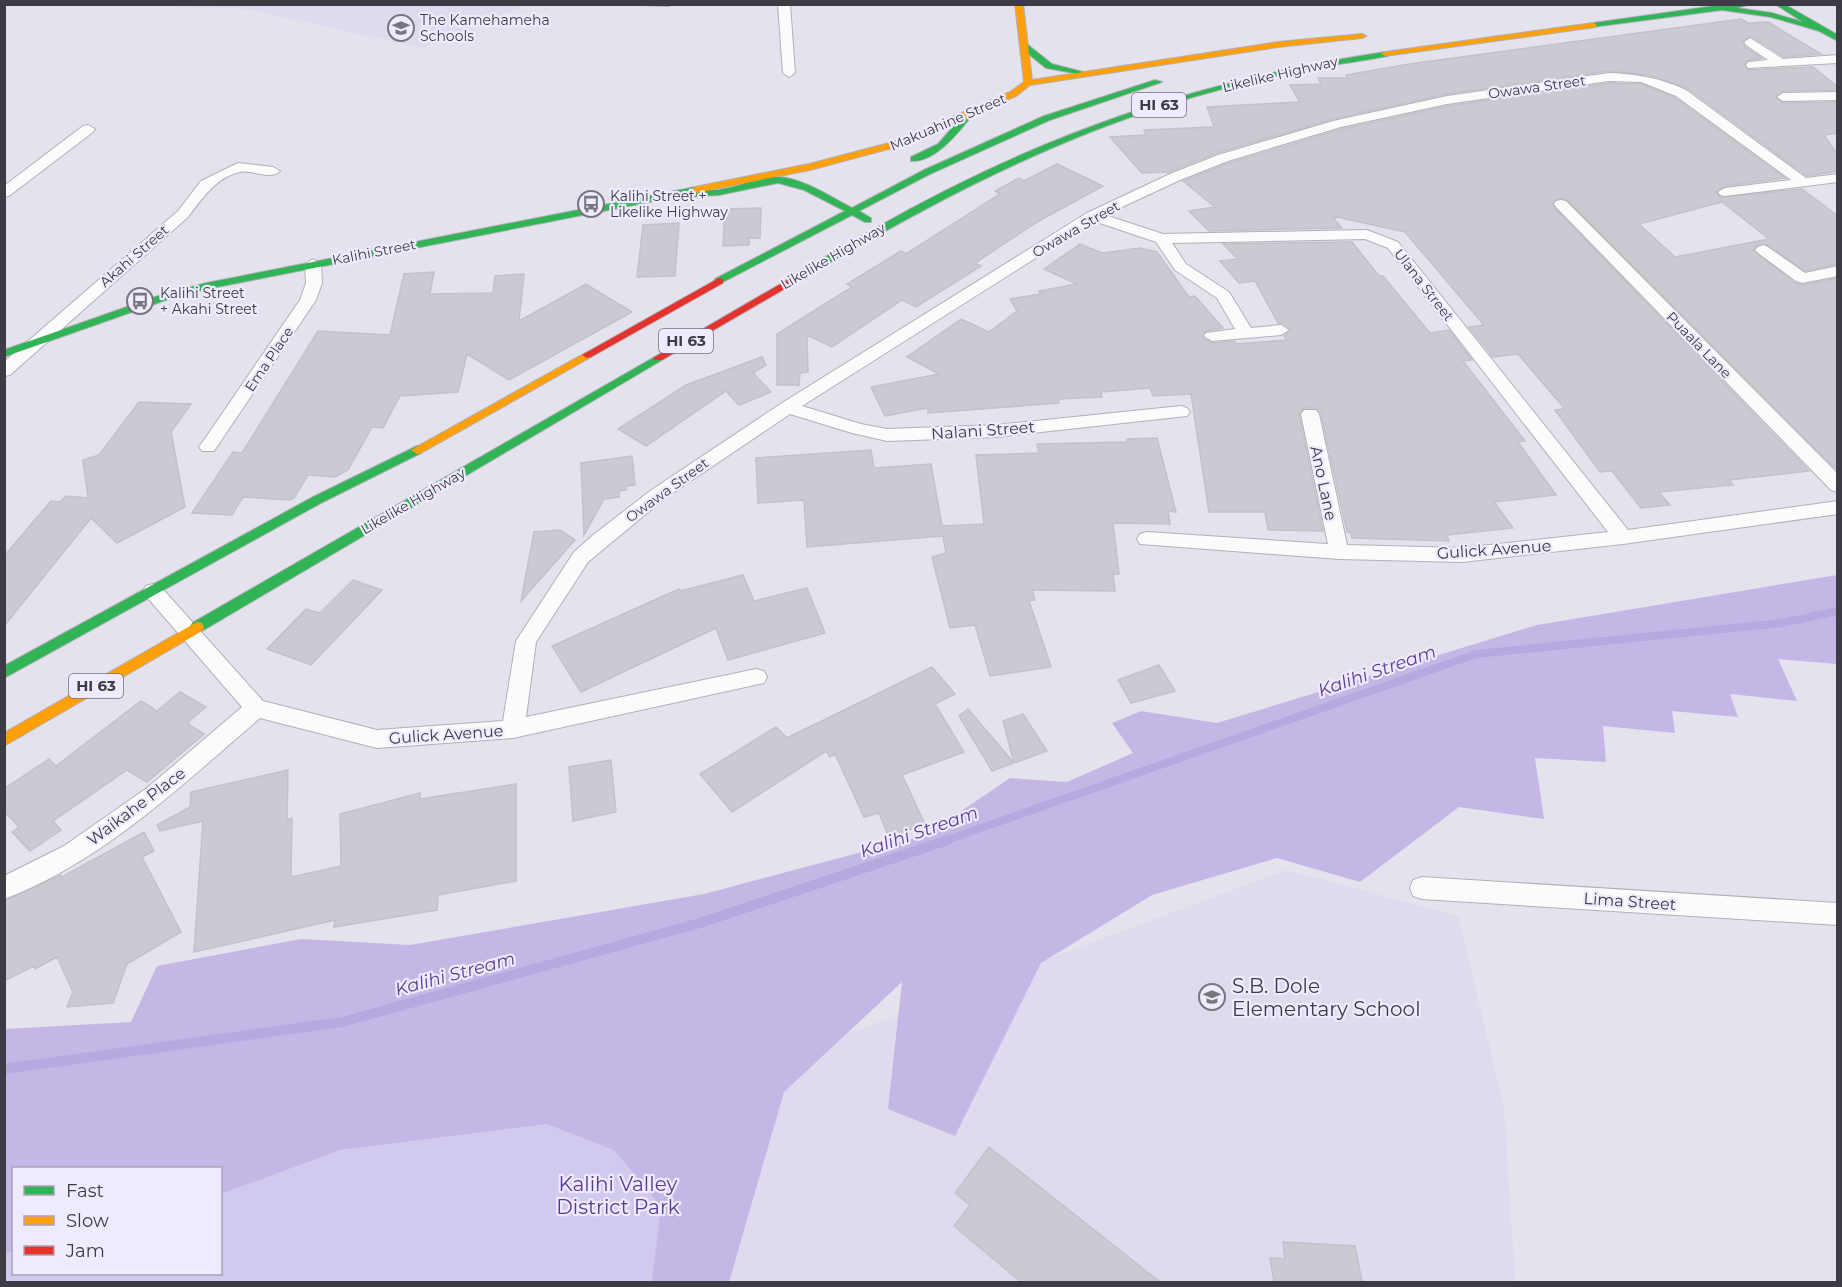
<svg xmlns="http://www.w3.org/2000/svg" width="1842" height="1287" font-family="Montserrat,sans-serif">
<rect width="100%" height="100%" fill="#e4e2ec"/>
<path fill="#dfdaee" d="M146,5l379,-1v1l-103,43 -176,-39z
M1286,870l172,46 46,191 11,175h-823l38,-204z"/>
<path fill="#d2c9ee" d="M730,1078l-38,204h-687v-29l8,-1 1,22h206l1,-80 120,-44 206,-26z"/>
<path fill="#c4b7e6" d="M1837,575v89l-59,-5 19,42 -67,-7 8,23 -66,-6 3,22 -72,-7 3,36 -71,-4 9,61 -85,-12 -99,75 -83,-24 -125,37 -111,68 -86,173 -67,-27 14,-127 -118,110 -55,190h-77l9,-76 -47,-56 -67,-26 -206,26 -120,44 -1,-26h-206l-1,84 -8,1v-224l126,-7 26,-56 144,-27 109,6 294,-51 222,-59 84,-57 57,4 66,-29 -21,-30 29,-12 76,12 320,-98z"/>
<g fill="none" stroke-linecap="round" stroke-linejoin="round">
<path stroke="#b8a8e0" stroke-width="8" d="M944,841l532,-187 306,-31 56,-12"/>
<path stroke="#b8a8e0" stroke-width="10" d="M4,1069l338,-47 358,-99 248,-83"/>
</g>
<path fill="#cbc9d1" stroke="#c3c1c9" stroke-width="1.5" fill-rule="evenodd" d="M1741,19l7,4 20,-1 53,32 -37,3 -33,-21 -9,6 3,5 17,11 -16,3 -2,5 4,4 65,-3 25,20v3l-55,1 -8,5 8,7 55,-1v31l-14,2 14,20v16l-31,5 -120,-88 -38,-13 -40,-4 -162,23 -114,25 -116,34 -48,19 -27,1 -32,-36 36,-2 -2,-5 70,-3 -7,-20 93,-5 -10,-17 31,-1 -3,-6h30l-2,-3 63,-11z
M1609,83l32,1 34,14 110,80 -60,8 -9,5 4,6 82,-8 36,27v48l-33,7 -41,-28 -7,2 -4,5 42,33 7,2 36,-7v189l-3,1 -269,-269h-10l-4,6 257,266 -80,9 4,5 -74,7 11,13 -29,3 -29,-37 -12,1 -45,-62 10,-1 -47,-55 -25,3 -24,-30 15,-2 -79,-93 -73,-16 10,12 -133,3 -20,-20 26,-4 -32,-26 46,-18 113,-34 105,-23zM1722,202l47,37 -94,18 -36,-33z
M1057,164l46,22 -66,36 -62,41 6,3 -65,41 -14,-7 -70,47 -25,-12 1,37 -8,1 -1,12h-22v-51l75,-47 -5,-3 54,-33 5,3 94,-60 -5,-3 24,-13 5,3z
M761,208l-1,30h-11v7l-26,1 2,-37z
M679,223l-4,53 -38,1 6,-52z
M1352,242l27,34h4l47,57 19,-3 23,30 -9,1 62,80 -7,1 38,53 -62,7 19,26 -66,7 2,6 -97,-3 -2,-6h-3l-26,-118 -5,-6h-12l-5,6 24,117 -55,-1 -3,-18h-56l-18,-118 -38,2 -3,-8 -49,4 1,5 -44,2 1,4 -131,10v-5l-43,8 -14,-29 68,-13 -32,-17 54,-38 28,13 28,-21 -7,-12 31,-5 -2,-3 38,-7 -33,-15 36,-25 22,9 38,-5 17,4 32,45 6,-1 28,32 -17,3 -4,4 1,3 9,5 22,-2 2,3 51,-4 -3,-4 7,-7 -9,-6h-4l-23,-42 -16,2 -19,-22 18,-2 -15,-15z
M434,272l-4,22 63,-1 2,-17 29,-2 -5,47 67,-37 46,28 -123,68 -42,-26 -9,38 -58,4 -17,32 -11,-1 -24,43 -13,7 -27,-2 -14,23 -5,2 -46,-3 -11,18 -40,-2 41,-61 9,1 76,-122 72,4 14,-61z
M762,357l4,8 -13,8 18,19 -32,13 -13,-14 -80,55 -28,-17 68,-44z
M139,402l52,2 -20,28 14,75 -68,36 -26,-25 -87,108v-70l47,-55 9,1 6,-6 22,2 -5,-38 16,-5z
M1157,438l19,74 -8,-1 2,13 -57,-1 6,51h-6l2,17 -83,-1 3,10 -6,1 22,66 -61,9 -15,-51 -25,3 -18,-71 14,-4 -3,-17 -136,11 -3,-47 -46,3 -2,-45 115,-8 3,18 57,-4 11,62 42,-2 -8,-69 63,-2 -2,-9 90,-2v-3z
M632,456l3,29 -9,1v4l-7,1v6l-15,2 -20,36 -3,-72z
M560,530l15,10 -54,61 13,-69z
M743,575l11,26 53,-13 18,45 -97,27 -12,-32 -135,64 -29,-46 127,-57 2,2z
M353,580l29,10 -71,75 -44,-16 39,-40 14,4z
M1159,665l16,26 -44,12 -13,-23z
M932,667l23,27 -20,10 29,48 -62,23 23,49 -36,13 -10,-24 -15,4 -29,-63 -5,3 -4,-6 -94,61 -32,-38 76,-47 11,11z
M180,692l26,15 -19,16 17,11 -57,48 -20,-12 -74,51 8,9 -31,21 -18,-19 7,-5 -15,-16v-22l45,-30 7,7 85,-65 16,10z
M968,709l46,54 -22,8 -33,-55z
M1023,714l24,37 -33,12 -11,-42z
M611,760l5,52 -43,9 -4,-54z
M288,770l-1,50 5,-2 -1,59 50,-11 -1,-52 80,-21v6l96,-15v97l-78,14 -1,15 -103,17 1,-7 -141,32 9,-131 -43,10 -3,-6 33,-18 1,-15z
M144,832l10,19 -12,6 39,75 -54,32 -14,39 -46,4 6,-15 -16,-35 -22,12 -1,-3 -30,15v-80l57,-26 1,2z
M989,1147l171,135h-139l-67,-56 16,-21 -15,-12z
M1283,1242l72,4 7,36h-88l-4,-24 15,1z"/>
<g fill="none" stroke-linecap="round" stroke-linejoin="round">
<defs>
<path id="street" d="M778,4h12l5,69 -6,4 -6,-4z
M1750,38l33,21 55,-4v8l-90,5 -2,-3 2,-3 20,-2 -22,-15 -2,-3z
M1609,73c29,1 51,5 77,17l120,88 32,-4v8l-113,14 -5,-1 -2,-3 7,-4 66,-8 -115,-84 -35,-14 -32,-1 -162,23 -106,23 -113,34 -48,19 -75,35 58,19 204,-4 31,12 230,288 210,-29v13l-215,30 -161,18 -123,-3 -199,-15 -3,-5 3,-5 7,-2 181,12 -27,-130 3,-4h12l3,4 28,131 115,3 146,-16 -220,-284 -23,-9 -193,4 14,21 43,28 22,36 30,-3 8,5 -8,5 -69,6 -8,-5 2,-3 29,-4 -18,-31 -42,-28 -19,-28 -62,-21 -292,185 59,18 26,5 109,-4 185,-19 6,2 3,4 -3,4 -191,21 -109,4 -35,-8 -62,-19 -126,85 -76,63 -52,80 -10,75 230,-48 8,2 3,6 -3,6 -251,55 -136,10 -117,-30c-77,66 -159,145 -256,181v-23l60,-30 83,-58 95,-81 -96,-111 -3,-5 3,-5 7,-2 7,2 103,115 114,29 126,-9 13,-80 58,-89 18,-16 58,-45 132,-88 305,-190 83,-39 48,-19 115,-34 114,-25z
M1838,92v8l-55,1 -6,-4 6,-4z
M88,125l7,4 -2,3 -84,64 -5,1v-11l79,-60z
M238,163l35,4 7,4c-10,10 -28,-2 -40,1 -24,5 -38,27 -52,45l-178,158 -6,1v-14l174,-151 23,-30z
M1561,200l5,1 272,273v18l-7,-2 -275,-283 -2,-3 2,-3z
M1763,245l5,2 37,26 33,-7v10l-36,7 -6,-2 -38,-28 -3,-3 3,-3z
M313,259l8,5 1,19 -6,17 -102,151h-12l-3,-4 3,-4 98,-143 6,-17 -1,-19z
M1422,877l416,26v22l-416,-26 -9,-3 -3,-8 3,-8z"/>
<path id="fast" d="M617,4h55l-3,2z
M1728,4h23l-14,4 35,5 31,9 -28,-18h9l54,31v6l-19,-10 -48,-14 -49,-7 -129,17 -4,-2 4,-2z
M1022,45h6l24,19 31,8 -4,2 -33,-6 -24,-19z
M1385,52l4,2 -1,2c-30,6 -60,9 -90,15 -43,9 -86,20 -128,33 -135,42 -256,109 -377,180l-4,1 -5,-3c7,-7 18,-12 27,-17 21,-12 42,-24 63,-36 165,-94 323,-149 511,-177z
M1155,80l7,2 -112,38 -120,54 -71,37 12,7v4h-6l-13,-7 -133,69 -4,-1v-4l130,-68 -41,-21 -26,-7 -59,12 -49,3 -463,91 -41,11 -162,57v-7l154,-54 48,-13 489,-96c23,11 56,-10 82,-10 24,0 54,20 75,31l72,-38 120,-54z
M966,112l7,2c-13,17 -38,49 -62,47v-4l27,-13z
M658,355l5,3 -1,2 -460,271h-10l-2,-4 2,-4z
M417,446l4,1 2,3 -2,3 -100,50 -317,175v-12l309,-169z"/>
<path id="slow" d="M1015,4h8l9,76 246,-38 84,-8 4,2 -4,2 -84,9 -248,38 -14,11 -113,49 -93,25 -115,23 -5,-3 5,-3 114,-23 88,-23 113,-49 14,-10z
M1593,23l4,2 -1,2 -211,29 -4,-2 4,-2z
M587,352l5,3 -1,2 -170,96 -4,1 -6,-4z
M197,622l5,1 2,4 -2,4 -198,115v-13z"/>
<path id="jam" d="M719,278l4,1v4l-132,74 -4,1 -5,-3z
M789,279l4,1v4l-131,76h-8l-1,-2z"/>
</defs>
<use href="#street" stroke="#b1b0b8" stroke-width="2"/>
<use href="#fast" stroke="#b1b0b8" stroke-width="2"/>
<use href="#slow" stroke="#b1b0b8" stroke-width="2"/>
<use href="#jam" stroke="#b1b0b8" stroke-width="2"/>
<use href="#street" fill="#fbfbfc" fill-rule="evenodd"/>
<use href="#fast" fill="#30b455" fill-rule="evenodd"/>
<use href="#slow" fill="#ff9f0a" fill-rule="evenodd"/>
<use href="#jam" fill="#e5322d" fill-rule="evenodd"/>
</g>
<defs>
<symbol id="school-ring" viewBox="-11 -11 22 22"><circle r="9.5" fill="#efeafe" stroke="#77757e" stroke-width="1.5"/><path d="M0-5L7-2L0 1L-7-2ZM-4 1L0 2.5L4 1V4Q0 6-4 4Z" fill="#77757e"/></symbol>
<symbol id="bus-ring" viewBox="-11 -11 22 22"><circle r="9.5" fill="#efeafe" stroke="#77757e" stroke-width="1.5"/><path d="M-5-6H5V4H4V6H2V4H-2V6H-4V4H-5ZM-3.5-4V0h7V-4ZM-3.5 1.2v1.5H-2V1.2ZM2 1.2v1.5H3.5V1.2Z" fill="#77757e"/></symbol>
</defs>
<g fill-rule="evenodd">
<use href="#school-ring" x="386" y="13" width="30" height="30"/>
<use href="#bus-ring" x="576" y="189" width="30" height="30"/>
<use href="#bus-ring" x="125" y="286" width="30" height="30"/>
<use href="#school-ring" x="1197" y="982" width="30" height="30"/>
</g>
<g text-anchor="middle" stroke-width="4.5" stroke-linejoin="round" paint-order="stroke">
<g font-size="14" fill="#3d3b43" stroke="#efeafe" text-anchor="start">
<text x="420" y="25">The Kamehameha<tspan x="420" dy="16">Schools</tspan></text>
<text x="610" y="201">Kalihi Street +<tspan x="610" dy="16">Likelike Highway</tspan></text>
<text x="160" y="298">Kalihi Street<tspan x="160" dy="16">+ Akahi Street</tspan></text>
</g>
<g font-size="14" fill="#3d3b43" stroke="#efeafe">
<text transform="translate(1280 74) rotate(-13)" y="5">Likelike Highway</text>
<text transform="translate(1537 87) rotate(-8)" y="5">Owawa Street</text>
<text transform="translate(948 122) rotate(-23)" y="5">Makuahine Street</text>
<text transform="translate(1076 229) rotate(-30)" y="5">Owawa Street</text>
<text transform="translate(374 252) rotate(-11)" y="5">Kalihi Street</text>
<text transform="translate(134 256) rotate(-41)" y="5">Akahi Street</text>
<text transform="translate(833 256) rotate(-30)" y="5">Likelike Highway</text>
<text transform="translate(1424 285) rotate(52)" y="5">Ulana Street</text>
<text transform="translate(1699 345) rotate(46)" y="5">Puaala Lane</text>
<text transform="translate(269 359) rotate(-56)" y="5">Ema Place</text>
<text transform="translate(667 490) rotate(-36)" y="5">Owawa Street</text>
<text transform="translate(413 501) rotate(-30)" y="5">Likelike Highway</text>
</g>
<g fill="#efeafe" stroke="#72707b" stroke-width="1.5">
<rect x="1132" y="93" width="54" height="24" rx="4.5"/>
<rect x="659" y="329" width="54" height="24" rx="4.5"/>
<rect x="69" y="674" width="54" height="24" rx="4.5"/>
</g>
<g font-size="15" font-weight="bold" fill="#3d3b43">
<text x="1159" y="110">HI 63</text>
<text x="686" y="346">HI 63</text>
<text x="96" y="691">HI 63</text>
</g>
<g font-size="16" fill="#3d3b43" stroke="#efeafe">
<text transform="translate(983 430) rotate(-4)" y="6">Nalani Street</text>
<text transform="translate(1324 483) rotate(78)" y="6">Ano Lane</text>
<text transform="translate(1494 549) rotate(-4)" y="6">Gulick Avenue</text>
<text transform="translate(446 734) rotate(-4)" y="6">Gulick Avenue</text>
<text transform="translate(136 806) rotate(-37)" y="6">Waikahe Place</text>
<text transform="translate(1630 901) rotate(4)" y="6">Lima Street</text>
</g>
<g font-size="18" font-style="italic" fill="#5d3c97" stroke="#efeafe">
<text transform="translate(1377 671) rotate(-19)" y="6">Kalihi Stream</text>
<text transform="translate(919 832) rotate(-19)" y="6">Kalihi Stream</text>
<text transform="translate(455 974) rotate(-15)" y="6">Kalihi Stream</text>
</g>
<g font-size="20" fill="#3d3b43" stroke="#efeafe" text-anchor="start">
<text x="1232" y="993">S.B. Dole<tspan x="1232" dy="23">Elementary School</tspan></text>
</g>
<g font-size="20" fill="#5b3a94" stroke="#efeafe">
<text x="618" y="1191">Kalihi Valley<tspan x="618" dy="23">District Park</tspan></text>
</g>
</g>
<rect width="1842" height="1287" fill="none" stroke="#3d3b43" stroke-width="12"/>
<rect x="12" y="1167" width="210" height="108" fill="#efeafe" stroke="#a8a4b3" stroke-width="1.5"/>
<rect x="24" y="1186" width="30" height="9" fill="#30b455" stroke="#a8a4b3" stroke-width="1.5"/>
<text x="66" y="1197" font-size="18" fill="#3d3b43">Fast</text>
<rect x="24" y="1216" width="30" height="9" fill="#ff9f0a" stroke="#a8a4b3" stroke-width="1.5"/>
<text x="66" y="1227" font-size="18" fill="#3d3b43">Slow</text>
<rect x="24" y="1246" width="30" height="9" fill="#e5322d" stroke="#a8a4b3" stroke-width="1.5"/>
<text x="66" y="1257" font-size="18" fill="#3d3b43">Jam</text>
</svg>
